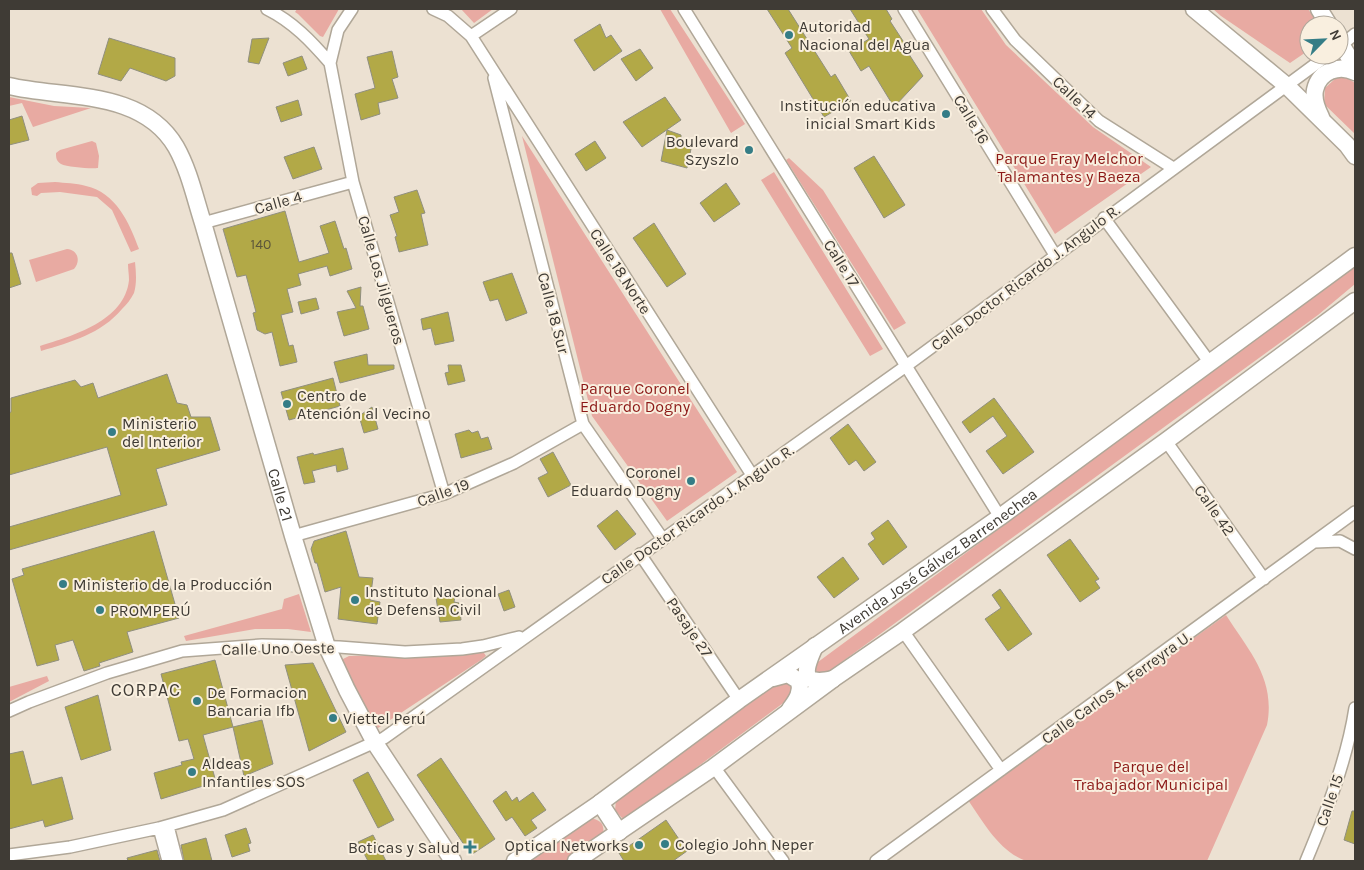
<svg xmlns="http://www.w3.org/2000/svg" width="1364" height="870" font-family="Karla,sans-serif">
<rect width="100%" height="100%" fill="#ece1d2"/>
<path fill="#e8aaa2" d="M297,9h42l-16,28 -3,-1 -22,-22 -3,-2z
M461,9h32l-19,14z
M660,9h10l75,115 -14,9z
M917,9h64l25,36 87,82 58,40 -96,67z
M1213,9h95l11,16h-10v25l-19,13 -69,-47z
M1346,77l9,6v51l-31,-30 1,-16 11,-10z
M9,97l45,9 37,2 -58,19 -11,-24 -13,3z
M522,136l215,336 -70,49 -75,-105z
M92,141l4,2 3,13 -1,12c-7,1 -31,-1 -37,-4 -5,-3 -5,-7 -5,-11l4,-3z
M789,158l34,32 83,133 -12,7 -108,-170z
M774,172l109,177 -13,7 -109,-176z
M55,182c10,1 21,1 31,4 30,7 43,36 53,63l-8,3 -19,-42 -15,-13 -37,-5 -19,1 -4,3 -5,-1 -1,-7 7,-5z
M67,249c11,1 14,12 7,20l-38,13 -7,-22z
M135,262c1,10 2,21 -1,31 -3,6 -7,11 -12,16 -21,25 -51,33 -81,42l-1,-5c32,-10 85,-25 89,-66 0,-5 -1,-11 -1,-16z
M1355,266v18l-37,31 -501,365 -5,-10 6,-8z
M299,594l12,38 -23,-3h-33l-69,12 -2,-5 98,-27 2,-10z
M1226,615c23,36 50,64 41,110l-60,136h-181c-27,-10 -42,-38 -58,-61z
M484,653l2,3 -5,4 -103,68 -6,-3 -29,-63v-3l6,-3z
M47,676l2,5 -40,21v-15z
M790,682l4,5 -4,11 -160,119 -8,1 -7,-8 1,-9 154,-117z
M590,818c11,2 15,6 13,18l-36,25h-37z"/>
<path fill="#b2a947" stroke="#908f7f" d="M767,9h21l43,68 4,-3 16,27 -27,16 -39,-64 7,-5z
M850,9h36l6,10 -2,2 15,23 -2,1 20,31 -29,31 -25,-41 -8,5 -12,-20 20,-12z
M600,24l6,14 5,-3 11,16 -28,20 -20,-31z
M109,38l66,20v18l-9,5 -36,-13 -9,13 -23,-7z
M269,38l-10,26 -11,-2 4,-23z
M640,49l13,19 -17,13 -15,-22z
M392,51l6,26 -6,2 6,19 -20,5 2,11 -19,6 -6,-26 20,-6 -8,-31z
M302,56l5,13 -19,7 -5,-13z
M665,97l16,23 -39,27 -19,-25z
M298,100l4,15 -21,7 -5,-15z
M22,116l7,24 -20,5v-25z
M667,130l14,5v7l11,2 -5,24 -26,-7z
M595,141l11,17 -20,13 -11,-17z
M314,147l8,22 -29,10 -9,-22z
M874,156l31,49 -21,13 -30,-50z
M726,183l14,21 -26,18 -14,-19z
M417,190l8,23 -4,1 7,31 -29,7 -4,-15 2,-1 -7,-21 9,-3 -5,-15z
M285,211l14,51 30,-9 -9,-27 15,-5 9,28 2,-1 6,21 -22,7 -3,-10 -29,8 3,11 -14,4 6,23 -12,3 8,31 4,-1 4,17 -17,4 -8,-34 -7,2 -8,-4 -4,-17 3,-1 -10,-37 -9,2 -14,-48z
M654,223l32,51 -19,13 -34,-49z
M9,253h3l9,31 -12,4z
M512,273l15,40 -21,8 -8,-22 -8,2 -7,-19z
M361,287l-1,19h3l6,23 -25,7 -7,-24 19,-4 -9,-17z
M316,298l3,11 -18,5 -3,-12z
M448,312l6,29 -19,4 -4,-17 -8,2 -2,-11z
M367,354l1,11h26v4l-54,14 -6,-21z
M448,365h13l4,16 -17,4 -3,-12 4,-1z
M167,374l10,29 10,2 4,12h19l10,33 -64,19 11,36 -158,45v-23l112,-32 -14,-48 -98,28v-62l2,-1v-14l64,-18 6,7 12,-4 5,15z
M333,378l7,28 -51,14 -8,-28z
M994,398l40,54 -31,22 -17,-23 21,-15 -14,-20 -23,17 -8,-11z
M372,407l6,22 -14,4 -5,-17z
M848,424l28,38 -12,9 -8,-11 -7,5 -19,-27z
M469,430l3,3 6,-2 3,8 7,-2 4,12 -31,9 -6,-24z
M343,448l5,21 -11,3 -1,-7 -24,6 3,11 -11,2 -7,-27 16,-4 1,2z
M553,452l18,33 -23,12 -10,-19 10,-5 -8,-14z
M617,510l19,24 -21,16 -18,-24z
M888,520l19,27 -24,18 -15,-21 7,-5 -4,-6z
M154,531l25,87 -52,14 6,20 -34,11 1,3 -16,5 -11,-31 -18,5 4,15 -22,6 -25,-87 12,-4 -2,-6z
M346,531l13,46 14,1 -3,22 10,2 -3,22 -39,-5 3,-32 -16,5 -8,-29h-2l-4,-14 3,-8z
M1070,539l29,40 -4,2 5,7 -20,14 -33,-47z
M843,557l16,22 -25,19 -17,-21z
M1000,589l32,45 -24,17 -23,-32 16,-11 -9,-13z
M509,590l6,17 -11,4 -6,-17z
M455,596l-1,6 5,1 2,17 -21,2 -4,-24z
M215,660l18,67 -30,8 13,47 -55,17 -7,-26 28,-8 -1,-3 13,-3 -6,-20 -9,2 -18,-67z
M313,663l33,69 -37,19 -24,-86z
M98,695l13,55 -30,10 -16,-53z
M262,720l11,44 -29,12 -11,-49z
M23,751l9,34 30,-8 11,42 -28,8 -2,-7 -34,9v-75z
M441,758l54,81 -24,16 -54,-80z
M368,772l26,48 -16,8 -25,-48z
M506,791l6,10 5,-4 2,5 14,-10 13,18 -15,10 6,8 -12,8 -13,-19 -6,4 -13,-20z
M1352,811h3v33l-11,-4z
M666,820l21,31 -14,10h-49l-5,-8z
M246,828l5,15 -3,1 2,7 -18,6 -7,-22z
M373,835l13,26h-18l-10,-19z
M206,838l6,23h-28l-3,-16z
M157,850l3,11h-32l-1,-3z"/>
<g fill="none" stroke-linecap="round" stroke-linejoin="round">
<defs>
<path id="street" d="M267,9c26,13 44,32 63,54
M352,9l-14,21 -8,33 23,119 91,312
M433,9l15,7 23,20 281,439
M684,9l316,508
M904,9l151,246
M992,9l23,31 84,81 74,47
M471,36l40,-27
M1339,47l16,-13
M494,78l89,346 79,114
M1104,218l106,145
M203,223l150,-41
M1166,441l98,138
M293,536l151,-42 70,-31 69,-39
M1315,542l25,-1 15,8
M640,554l99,146
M903,631l98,139
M9,711l20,-9 78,-29 75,-22 80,-6 77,2 66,5 57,-3 21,-3 36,-9
M714,767l69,94
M168,826l9,35
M159,828l9,33
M9,855l61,-8 89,-19 64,-18 161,-72 522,-372 422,-311
M876,861l479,-349
M1306,861c20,-48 41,-101 49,-153"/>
<g id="secondary">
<path d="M1194,9l93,77 60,59 8,11"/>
<path d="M1319,9l10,16"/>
<path d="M1339,41l16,26"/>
<path id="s1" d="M9,86c56,13 133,3 167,61 13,23 19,51 27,76l90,313 34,111 20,43 28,53 78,118"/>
<path d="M1321,117c-4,-8 -8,-18 -6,-27 4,-19 24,-26 40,-18"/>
<path d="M815,646c-10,22 -17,41 18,33"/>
<path d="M773,678l15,-4 11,7c3,11 -2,19 -9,28"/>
<path d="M600,803l19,29"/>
<path id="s2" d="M515,861l85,-58 139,-103 261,-183 355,-261"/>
<path d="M576,861l138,-94 119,-88 70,-48 263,-190 189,-140"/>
</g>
</defs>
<use href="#street" stroke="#b0a798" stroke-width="14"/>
<use href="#secondary" stroke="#b0a798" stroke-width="19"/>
<use href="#street" stroke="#fff" stroke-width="11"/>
<use href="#secondary" stroke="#fff" stroke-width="16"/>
</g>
<g fill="#357d86" stroke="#f9efdf" stroke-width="2">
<circle cx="789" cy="35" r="5"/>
<circle cx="946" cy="114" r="5"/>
<circle cx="749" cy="150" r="5"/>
<circle cx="287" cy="404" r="5"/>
<circle cx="112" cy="432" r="5"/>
<circle cx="691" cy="481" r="5"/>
<circle cx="63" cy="584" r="5"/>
<circle cx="355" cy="600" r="5"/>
<circle cx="100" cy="610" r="5"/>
<circle cx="197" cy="701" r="5"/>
<circle cx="333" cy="718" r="5"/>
<circle cx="192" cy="772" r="5"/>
<circle cx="665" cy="844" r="5"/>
<circle cx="639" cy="845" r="5"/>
<path d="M467.5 839.5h5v5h5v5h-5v5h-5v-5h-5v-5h5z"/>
</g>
<g text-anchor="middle" stroke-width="4" stroke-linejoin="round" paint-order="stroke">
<g font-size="14" fill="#5c563a">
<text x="261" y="249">140</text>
</g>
<g font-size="16" fill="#3f3b35" stroke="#f9efdf" text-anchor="start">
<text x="799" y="32">Autoridad<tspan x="799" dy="18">Nacional del Agua</tspan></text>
<text x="936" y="111" text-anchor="end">Institución educativa<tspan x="936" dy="18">inicial Smart Kids</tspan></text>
<text x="739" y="147" text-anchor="end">Boulevard<tspan x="739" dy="18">Szyszlo</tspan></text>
<text x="297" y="401">Centro de<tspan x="297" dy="18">Atención al Vecino</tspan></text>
<text x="122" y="429">Ministerio<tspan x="122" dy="18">del Interior</tspan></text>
<text x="681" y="478" text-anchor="end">Coronel<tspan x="681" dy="18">Eduardo Dogny</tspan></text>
<text x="73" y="590">Ministerio de la Producción</text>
<text x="365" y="597">Instituto Nacional<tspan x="365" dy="18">de Defensa Civil</tspan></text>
<text x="110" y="616">PROMPERÚ</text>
<text x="207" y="698">De Formacion<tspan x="207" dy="18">Bancaria Ifb</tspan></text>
<text x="343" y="724">Viettel Perú</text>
<text x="202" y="769">Aldeas<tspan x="202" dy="18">Infantiles SOS</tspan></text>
<text x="675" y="850">Colegio John Neper</text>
<text x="629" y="851" text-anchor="end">Optical Networks</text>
<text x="460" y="853" text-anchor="end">Boticas y Salud</text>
</g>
<g font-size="16" fill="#3f3b35" stroke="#f9efdf">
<text transform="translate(1075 97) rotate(44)" y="6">Calle 14</text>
<text transform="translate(972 119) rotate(59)" y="6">Calle 16</text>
<text transform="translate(278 202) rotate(-16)" y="6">Calle 4</text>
<text transform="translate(842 263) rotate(58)" y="6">Calle 17</text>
<text transform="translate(621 271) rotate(57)" y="6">Calle 18 Norte</text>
<text transform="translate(1025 277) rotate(-37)" y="6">Calle Doctor Ricardo J. Angulo R.</text>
<text transform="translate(382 280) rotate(74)" y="6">Calle Los Jilgueros</text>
<text transform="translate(554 313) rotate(75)" y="6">Calle 18 Sur</text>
<text transform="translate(443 492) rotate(-20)" y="6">Calle 19</text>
<text dy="6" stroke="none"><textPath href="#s1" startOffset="548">Calle 21</textPath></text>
<text transform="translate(1215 510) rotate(55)" y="6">Calle 42</text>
<text transform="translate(697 514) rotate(-35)" y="6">Calle Doctor Ricardo J. Angulo R.</text>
<text dy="6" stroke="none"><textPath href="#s2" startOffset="518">Avenida José Gálvez Barrenechea</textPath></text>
<text transform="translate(690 627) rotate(56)" y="6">Pasaje 27</text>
<text transform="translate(278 648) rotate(-1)" y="6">Calle Uno Oeste</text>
<text transform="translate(1116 687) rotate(-36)" y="6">Calle Carlos A. Ferreyra U.</text>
<text transform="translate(1329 800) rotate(-71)" y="6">Calle 15</text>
</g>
<g font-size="16" fill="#8c1917" stroke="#f9efdf">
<text x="1069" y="164">Parque Fray Melchor<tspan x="1069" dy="18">Talamantes y Baeza</tspan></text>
<text x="635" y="394">Parque Coronel<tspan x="635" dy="18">Eduardo Dogny</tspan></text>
<text x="1151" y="772">Parque del<tspan x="1151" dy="18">Trabajador Municipal</tspan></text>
</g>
<g font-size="18" letter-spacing="1" fill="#3f3b35" stroke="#f9efdf">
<text x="146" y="696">CORPAC</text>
</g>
</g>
<rect width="1364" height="870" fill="none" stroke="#3f3b35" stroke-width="20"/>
<g transform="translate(1324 40) rotate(66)"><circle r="24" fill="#f9efdf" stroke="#afa79b"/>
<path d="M0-4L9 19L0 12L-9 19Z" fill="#357d86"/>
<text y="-8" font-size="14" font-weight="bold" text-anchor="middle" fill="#3f3b35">N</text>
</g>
</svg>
